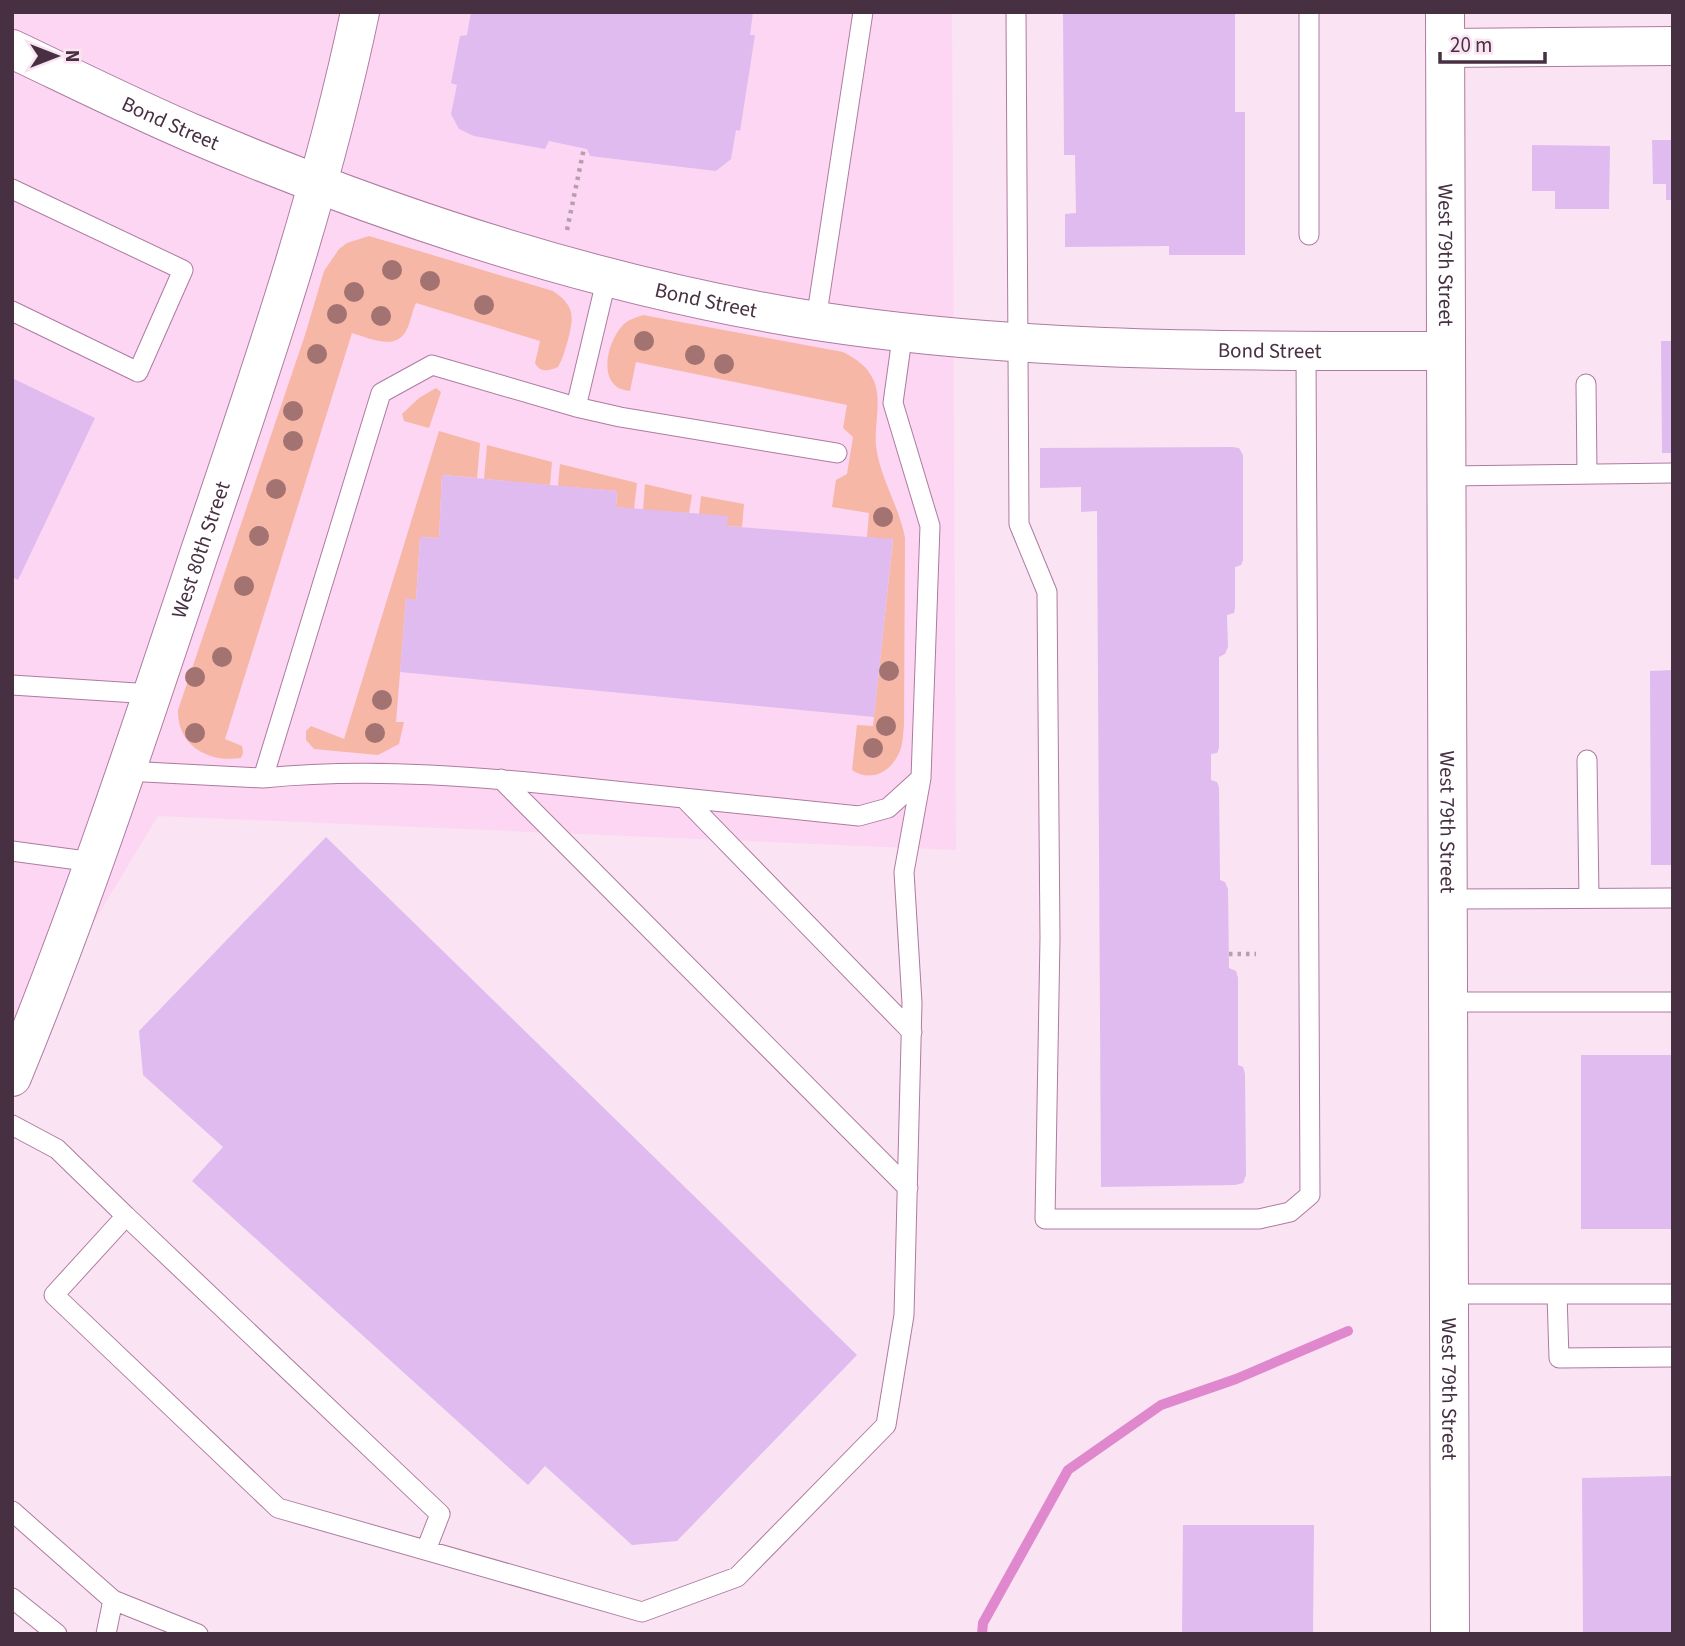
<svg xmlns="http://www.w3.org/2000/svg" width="1685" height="1646" font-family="'Source Sans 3',sans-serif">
<rect width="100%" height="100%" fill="#fae3f3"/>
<path fill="#fcd6f2" d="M12,12h940l4,838 -798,-34 -146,241z"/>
<path fill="#f7b7a7" d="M369,236l184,55c22,15 21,25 15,49 -3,10 -5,18 -10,27 -9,4 -18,6 -23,-4l5,-22 -124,-38c-4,8 -5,18 -9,26 -10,23 -38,9 -55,4l-127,406 17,7 1,7 -2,5c-33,5 -64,-13 -63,-48l127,-375 19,-64 15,-22 8,-6z
M643,315l200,37c15,8 24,14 31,29 8,19 0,44 2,65 4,32 23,60 29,92l-1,187c-1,8 -1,16 -3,23 -7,22 -29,36 -49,22l5,-45 16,1 20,-186 -26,-3 2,-24 -37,-6 4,-27 11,-6 6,-37 -10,-9 4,-23 -211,-43 -6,29c-34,-2 -24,-49 -7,-66 6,-6 12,-7 20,-10z
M436,388l5,4 -12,36 -25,-7 -2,-7 17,-16z
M439,431l41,12 -3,35 -35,-3 -3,63 -19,-1 -4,63 -10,-1 -10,123h8l-5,22 -21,11 -64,-6 -8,-9v-9l5,-5 33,13z
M487,445l65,17 -2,23 -66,-6z
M560,464l77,19 -3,26 -18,-2 1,-16 -59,-5z
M645,484l47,11 -3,18 -46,-3z
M701,496l43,8 -2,23 -15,-1 -28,-12z"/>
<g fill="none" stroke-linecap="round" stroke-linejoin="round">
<path stroke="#e088cd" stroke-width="10" d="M982,1634l1,-11 85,-153 93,-65 75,-26 112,-48"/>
</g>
<path fill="#dfbbef" d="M471,12h282l-3,23h5l-15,96 -4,-1 -5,29 -15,12 -126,-15 -3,-7 -38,-8 -4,8 -71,-13 -15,-7 -8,-15 6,-29 -6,-2 9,-47 7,-1z
M1063,12h172v100h10v143h-76v-9l-104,1v-33l11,-1 -1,-58h-11z
M1652,140h21v60h-7v-16h-13z
M1532,145l78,1 -1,63h-54v-18h-23z
M1661,341h12v112h-11z
M12,378l83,40 -77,162 -6,-3z
M1232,447l7,1 4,7v105l-2,5 -6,2v41l-1,5 -7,2 1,32 -3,7 -6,3v91l-2,5 -6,1v26l6,2 2,5 1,93 5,2 3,7 1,79 7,3 2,7v87l5,2 2,7 1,101 -3,8 -8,2 -134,2 -4,-676 -16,1v-25l-41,1v-40z
M442,475l175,16 -1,16 112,9 -1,10 166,13 -19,178 -474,-45 6,-74 10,2 4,-63 19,1z
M1673,670v195h-22l-1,-194z
M326,837l531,518 -180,186 -45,4 -87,-79 -17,19 -336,-304 31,-34 -80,-72 -4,-44z
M1581,1055h92v174h-92z
M1673,1476v158h-90l-1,-156z
M1183,1525h131l-1,109h-131z"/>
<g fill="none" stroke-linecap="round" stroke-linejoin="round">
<defs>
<path id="service" d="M1016,12l3,512 28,68 3,346 -5,281h214l31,-7 20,-17 -4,-844
M1309,12v223
M12,189l171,81 -45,102 -126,-61
M816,320l47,-308
M1586,384l1,90
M576,407l31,-130
M1445,476l228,-3
M12,685l140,9
M1587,760l2,138
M125,771l138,7 118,-385 51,-28 144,42 44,10 217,36
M263,778c111,-11 222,-1 333,11 87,9 175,18 263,27l29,-8 33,-30 9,-252 -37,-123 10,-72
M501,779l407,409
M684,798l228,234
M12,851l81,11
M1447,899l226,-1
M1447,1002h226
M12,1125l45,24 69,67 -72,79 224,213 364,104 95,-35 149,-152 18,-110 8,-312 -8,-131 17,-94
M126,1216l314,298 -14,36
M1449,1294h224
M1557,1294l2,64 114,-1
M12,1511l101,89 85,34
M12,1598l45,36
M106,1634l7,-34"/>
<g id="minor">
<path d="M1445,48l228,-2"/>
<path id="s1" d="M12,49c61,29 121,59 182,85 195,83 395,149 604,184 214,35 431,33 646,33"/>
<path id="s2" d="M12,1077c70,-170 128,-346 186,-520 61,-180 123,-359 162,-545"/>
</g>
<g id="tertiary">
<path id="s3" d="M1445,12l5,1622"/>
</g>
</defs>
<use href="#service" stroke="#ad7ba1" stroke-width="21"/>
<use href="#minor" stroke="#ad7ba1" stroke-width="40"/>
<use href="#tertiary" stroke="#ad7ba1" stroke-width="40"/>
<path stroke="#b69faf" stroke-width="4.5" stroke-dasharray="3.5 5" stroke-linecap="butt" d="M567,230l17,-82
M1229,954h27"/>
<use href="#service" stroke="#fff" stroke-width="19"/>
<use href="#minor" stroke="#fff" stroke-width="38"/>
<use href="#tertiary" stroke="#fff" stroke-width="38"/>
</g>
<g fill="#a27371">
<circle cx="392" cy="270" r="10"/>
<circle cx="430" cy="281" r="10"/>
<circle cx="354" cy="292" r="10"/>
<circle cx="484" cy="305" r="10"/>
<circle cx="337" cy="314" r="10"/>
<circle cx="381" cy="316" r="10"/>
<circle cx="644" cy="341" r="10"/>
<circle cx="317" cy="354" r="10"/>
<circle cx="695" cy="355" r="10"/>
<circle cx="724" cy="364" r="10"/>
<circle cx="293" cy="411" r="10"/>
<circle cx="293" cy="441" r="10"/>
<circle cx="276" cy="489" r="10"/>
<circle cx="883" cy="517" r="10"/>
<circle cx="259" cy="536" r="10"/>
<circle cx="244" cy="586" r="10"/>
<circle cx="222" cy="657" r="10"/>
<circle cx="889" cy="671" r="10"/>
<circle cx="195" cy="677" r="10"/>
<circle cx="382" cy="700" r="10"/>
<circle cx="886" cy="726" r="10"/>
<circle cx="195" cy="733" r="10"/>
<circle cx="375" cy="733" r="10"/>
<circle cx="873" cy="748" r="10"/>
</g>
<g text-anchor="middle" stroke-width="6" stroke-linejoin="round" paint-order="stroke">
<g font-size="21" fill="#463041" stroke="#fae3f3">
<text dy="7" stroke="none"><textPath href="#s1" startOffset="175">Bond Street</textPath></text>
<text dy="7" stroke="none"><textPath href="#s3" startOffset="243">West 79th Street</textPath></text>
<text dy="7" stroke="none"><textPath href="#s1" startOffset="740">Bond Street</textPath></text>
<text dy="7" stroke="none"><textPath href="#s1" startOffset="1307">Bond Street</textPath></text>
<text dy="7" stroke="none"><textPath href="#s2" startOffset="560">West 80th Street</textPath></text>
<text dy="7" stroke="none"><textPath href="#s3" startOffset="810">West 79th Street</textPath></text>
<text dy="7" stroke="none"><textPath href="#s3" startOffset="1377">West 79th Street</textPath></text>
</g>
</g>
<rect width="1685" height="1646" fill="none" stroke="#463041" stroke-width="28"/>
<g transform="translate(56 56) rotate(90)" stroke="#fae3f3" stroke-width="5" paint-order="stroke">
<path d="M0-5L12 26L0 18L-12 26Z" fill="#463041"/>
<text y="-10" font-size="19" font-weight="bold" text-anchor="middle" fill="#463041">N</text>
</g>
<path d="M1440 52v10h105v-10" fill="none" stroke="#463041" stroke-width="3.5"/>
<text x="1450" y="52" font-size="21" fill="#463041" stroke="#fae3f3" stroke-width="5" paint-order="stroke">20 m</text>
</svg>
